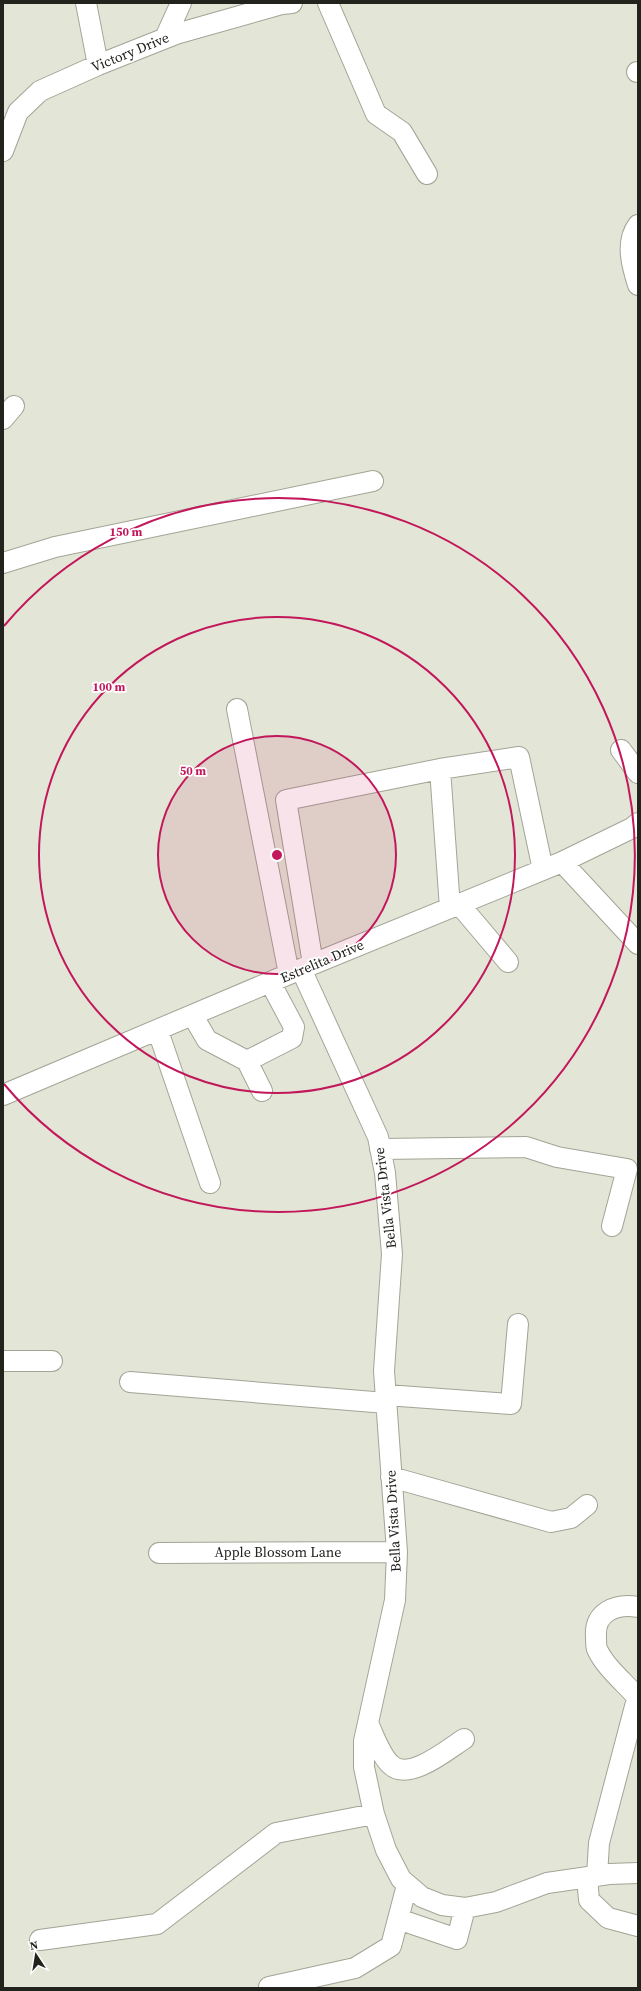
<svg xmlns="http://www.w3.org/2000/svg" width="641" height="1991" font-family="'Source Serif 4',serif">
<rect width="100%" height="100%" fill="#e3e6d6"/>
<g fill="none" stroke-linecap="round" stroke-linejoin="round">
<defs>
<path id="minor" d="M86,3l12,62
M328,3l48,111 26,18 25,42
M165,38l16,-35
M637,72h1
M3,151l15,-39 22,-21 58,-26 78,-31 106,-30 10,-1
M638,225c-13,17 -6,41 0,60
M3,419l11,-13
M3,563l52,-16 318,-66
M237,709l52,265
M621,750l17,23
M440,769l10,139
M562,862l76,82
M459,904l49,58
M313,964l-27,-164 154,-31 79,-12 24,113
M301,969l77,168 7,36 7,81 -8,117 13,181 -2,48 -31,141v26l10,47 12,36 15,29 21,18 20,8 23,3 31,-6 51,-19 62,-9 29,-1
M193,1016l14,24 40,21 15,30
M158,1031l52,152
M247,1061l45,-23 2,-11 -24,-45
M3,1095l298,-126 261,-107 70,-34 6,-5
M380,1149l146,-2 31,10 70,12 -15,57
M3,1361h49
M130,1382l256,21
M386,1395l125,9 7,-80
M391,1477l160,45 20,-4 16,-13
M159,1553l238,-1
M637,1697c-13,-15 -32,-30 -40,-48 -1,-3 -1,-8 -1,-12 -2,-25 20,-34 42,-30
M368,1723c6,13 12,31 22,41 18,19 58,-15 74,-25
M597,1876l2,-33 39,-148
M587,1877l2,23 19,18 30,8
M398,1919l59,20 8,-31
M40,1940l117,-16 119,-91 98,-19
M269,1987l86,-19 36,-22 16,-61"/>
</defs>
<use href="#minor" stroke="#a2a496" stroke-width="22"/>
<use href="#minor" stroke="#fff" stroke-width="20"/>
</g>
<circle cx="277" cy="855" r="119" fill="#c2185b" fill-opacity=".12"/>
<g fill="none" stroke="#c2185b" stroke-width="2">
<circle cx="277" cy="855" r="119"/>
<circle cx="277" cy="855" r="238"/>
<path d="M4 626A357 357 0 1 1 4 1084"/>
</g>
<g text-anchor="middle" stroke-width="3.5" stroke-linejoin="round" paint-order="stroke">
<g font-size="14" fill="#22231d" stroke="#fff">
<text transform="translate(130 52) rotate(-22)" y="5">Victory Drive</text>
<text transform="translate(322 961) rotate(-23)" y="5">Estrelita Drive</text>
<text transform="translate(385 1198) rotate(-97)" y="5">Bella Vista Drive</text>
<text transform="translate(393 1521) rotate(-93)" y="5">Bella Vista Drive</text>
<text x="278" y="1557">Apple Blossom Lane</text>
</g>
</g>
<circle cx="277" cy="855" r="6" fill="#c2185b" stroke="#fff" stroke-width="2"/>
<g font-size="12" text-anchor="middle" font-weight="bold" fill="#c2185b" stroke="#fff" stroke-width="3.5" stroke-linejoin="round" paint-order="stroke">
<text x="126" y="536">150 m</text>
<text x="109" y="691">100 m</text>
<text x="193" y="775">50 m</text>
</g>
<rect width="641" height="1991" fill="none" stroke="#22231d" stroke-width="8"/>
<g transform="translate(36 1955) rotate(348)" stroke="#ffffff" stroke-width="3" paint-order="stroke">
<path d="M0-3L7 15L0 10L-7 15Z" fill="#22231d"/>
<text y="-6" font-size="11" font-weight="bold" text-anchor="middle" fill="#22231d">N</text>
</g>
</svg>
